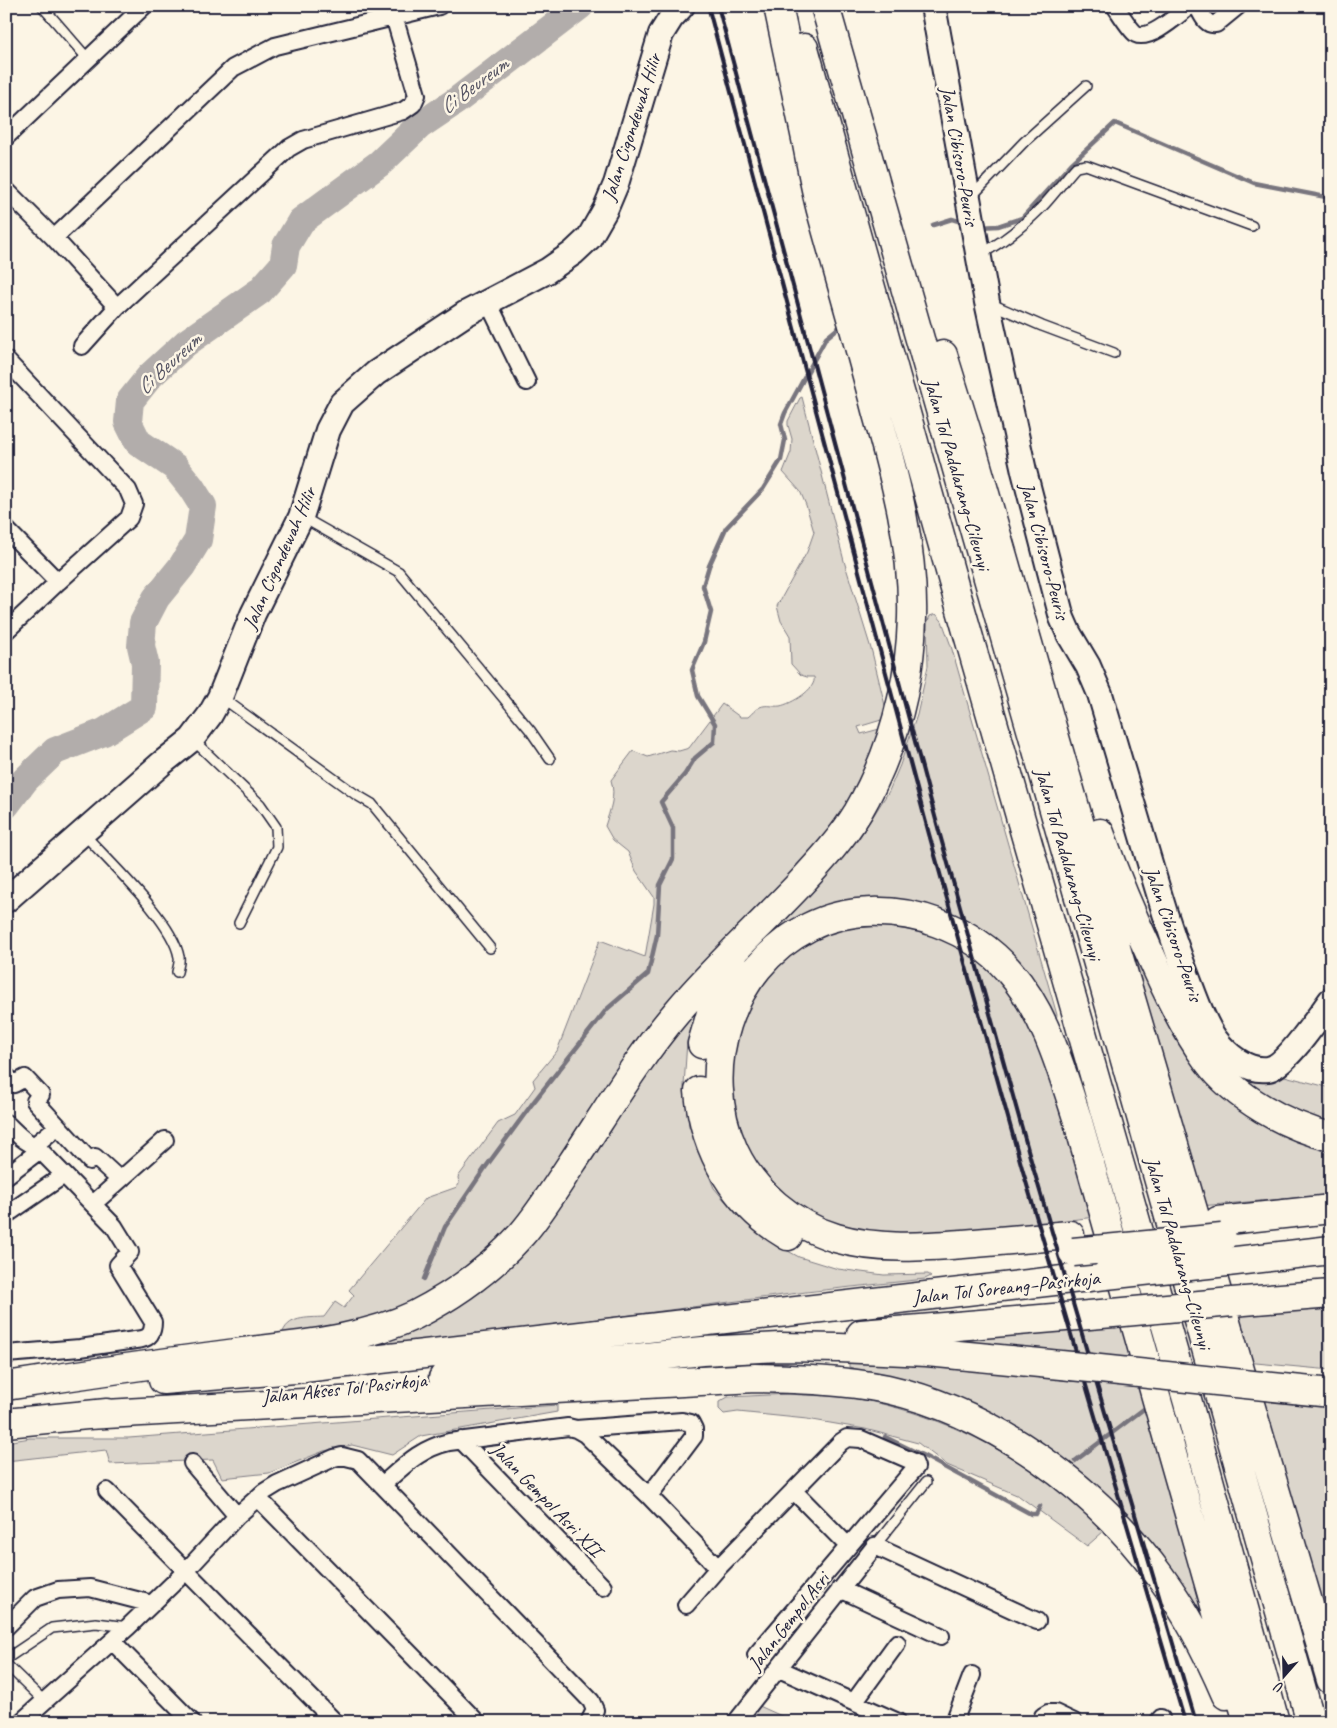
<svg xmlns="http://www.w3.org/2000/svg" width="1337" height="1728" font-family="Caveat,sans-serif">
<rect width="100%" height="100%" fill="#fcf5e5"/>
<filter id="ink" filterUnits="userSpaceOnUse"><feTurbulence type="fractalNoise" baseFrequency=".02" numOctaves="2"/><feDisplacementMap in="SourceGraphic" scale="10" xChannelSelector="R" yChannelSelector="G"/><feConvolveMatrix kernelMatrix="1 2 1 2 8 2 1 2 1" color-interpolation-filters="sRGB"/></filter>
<g filter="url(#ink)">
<path fill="#dcd6cc" stroke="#7f7c84" d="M802,397l42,164 28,91 16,66 -30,9 3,7 26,-7 -20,45 -33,54 -38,45 -59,58 -92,100 -59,91 -70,104 -48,47 -40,24 -56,24 -90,16c5,-19 25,-17 42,-18l11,-15 9,6 10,-13 -5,-5 77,-92 31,-11 2,-3 -1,-7 40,-54 17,-8 20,-28 -2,-7 24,-29 43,-111 45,17 9,-53v-7l-18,-26 -8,-19 -15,-12 -8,-14c5,-16 11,-30 6,-46l22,-29 15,6 22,-7 9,1 10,-3 33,-44 18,13h8c4,-3 7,-8 12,-10 7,-3 13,0 20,-1 11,-2 37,-17 34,-29h-7l-6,-2 -10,-11 -1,-28 -9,-15 -4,-15 30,-54 7,-20 -8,-27 -6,-14 -17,-19 8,-20 1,-13 -4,-14v-4l12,-23z
M936,614l6,7 9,25 106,369 -1,4 -3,-1 -12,-26 -23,-32 -26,-22 -84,-33 -137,32 87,-97 31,-49 11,-26 17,-50 11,-49 -1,-43 3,-7z
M861,926h24l45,8 47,22 32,33 27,51 13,33 46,144 -142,17 -44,2 -71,-9 -29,-13 -26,-17 -21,-23 -16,-26 -9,-26 -7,-52 12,-48 11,-23 12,-19 31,-31 18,-10 22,-8z
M1139,959l156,180 36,12v44l-131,11 -64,-246z
M699,1004l-12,37 -3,45 5,40 25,62 24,28 28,23 33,18 39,12 46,6 44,-1 3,2 -6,3 -119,13 -403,53 -81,5 112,-34 211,-246z
M1219,1059l112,29v40l-70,-33z
M1331,1305v65l-86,-8 -12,-45 62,-9z
M1127,1325l9,34 -231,-21z
M849,1358l292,23 73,255 -37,-61 -32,-41 -37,-37 -190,-111 -69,-19z
M1249,1392l82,9v245z
M789,1394c23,2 47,1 69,5 73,13 142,45 200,91 16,13 30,27 46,41l-17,15 -68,-50 -72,-31 -29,-22 -53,-14 -58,-10 -69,-7 -14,2 -5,-5v-7l9,-5z
M557,1405v7l-136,24 -29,19 -40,-10 -28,6 -55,22 -47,5 -9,-18 -103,4 -4,-14 -100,11v-19l24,-4h99z
M755,1704l33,15 -1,3h-40z"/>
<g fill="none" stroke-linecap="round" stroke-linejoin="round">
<path stroke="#78757e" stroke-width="4.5" d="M933,225l19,-6 13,4
M980,227l18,-1 24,-8 49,-54 44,-41 139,60 77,15
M424,1279l21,-52 40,-59 47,-64 75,-95 41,-35 9,-39 3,-50 13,-26v-31l-12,-26 24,-28 10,-16 19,-16 1,-18 -17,-28 -6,-26 12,-28 7,-30 -8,-26 6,-20 17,-38 37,-39 18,-29 4,-20 -4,-16 4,-11 41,-75 17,-14
M885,1437l39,19 107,58h5l4,-8
M1075,1461l70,-53"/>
<path stroke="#b2adab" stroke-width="28" d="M6,805l19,-25 30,-29 49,-19 40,-25 1,-44 -4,-17 2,-23 13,-25 26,-32 16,-26 5,-34 -12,-19 -16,-20 -37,-25 -10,-20 2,-21 20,-25 36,-33 74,-52 23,-26 3,-19 15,-25 79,-58 39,-37 37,-25 124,-95"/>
<defs>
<path id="lane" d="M42,6l46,53
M971,197l53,-55 62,-56
M979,255c23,-12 43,-28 62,-47 12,-12 23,-28 35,-41l10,-2 166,61
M989,303l53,23 72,27
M302,517l97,55 131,158 20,29
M221,697l134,97 17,10 118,144
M192,739l68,65 16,23 1,20 -38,76
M83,833c25,28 90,88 96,124 1,5 -1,10 -2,15
M875,1546l51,-64
M6,1659l46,-31 44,-5 32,4
M6,1664l38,37"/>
<path id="street" d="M1115,6c5,7 15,24 21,28 14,7 43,-20 54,-28
M1197,6c5,8 8,20 19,18l22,-18
M6,137l138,-131
M6,190l48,48 63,69
M54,238l179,-170 42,-22 164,-40
M488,302l39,80
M82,346l35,-39 172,-159 14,-8 100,-29 10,-7 4,-9 -26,-89
M6,360l122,130 6,14 -5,14 -71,64 -52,49
M6,529l52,53
M6,1076l8,8 11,-6 16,17 -6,6 55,60 5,-4 25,23
M6,1123c7,7 20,21 29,22l79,81 16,26 -12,13 35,57c0,9 -2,15 -11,17l-62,9 -74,6
M35,1145l23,-19
M6,1176l34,-26
M93,1204l72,-64
M6,1215l58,-40
M576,1429l106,-8 9,2 3,6v7l-45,60
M461,1440l142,147
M192,1463l45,53
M382,1485c22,-19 37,-36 67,-43l119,-15 8,2 9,5 64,62 69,72
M107,1491l228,231
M794,1491l54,55
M258,1498l219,224
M840,1589l101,47
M686,1605l32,-37 123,-126 6,-4 14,1 53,23 2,5 -160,188
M6,1627l29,-29 23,-8 32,-2 62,16
M112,1641l80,81
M779,1669l119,53
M854,1702l43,-59
M21,1722l107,-95 58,-56 51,-55 27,-24 13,-8 57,-26 8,-2 16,4 233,241 4,9 -6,12
M736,1722l139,-176 162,75
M954,1722l18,-47
M1041,1722l2,-6 5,-3h7l19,9
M1158,1722l3,-4"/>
<path id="secondary" d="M933,6l54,296 37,169 38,147 7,16 19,32 12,28c19,64 38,128 57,193 10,34 21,67 34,100 7,18 13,36 24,52 12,16 32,33 53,30 17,-2 51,-53 63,-69
M6,900l156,-137 30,-24 18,-24 10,-18 33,-83 48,-97 27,-87 14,-27 34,-30 89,-59 82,-43 26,-18 16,-15 16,-28 11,-26 45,-150 10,-16 11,-12"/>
<path id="highway" d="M825,6l275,965 211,751
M804,48l153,548 231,807 87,319
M943,355l30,97 112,390 246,838
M1100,833c15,42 32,83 51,123 16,36 33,72 56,104 28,38 79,66 124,77
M702,1044l11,-38 21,-40
M699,1091c5,60 37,115 89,145
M1218,1221l113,-12
M1070,1235c-35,3 -71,6 -107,9 -42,3 -86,6 -127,-6 -43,-13 -83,-46 -102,-87 -37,-81 -6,-183 75,-224 39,-20 88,-19 129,-4 27,10 52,26 71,48 36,41 52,97 68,147l171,604
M1227,1262l104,-12
M1232,1302l99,-8
M861,1334l252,-21
M443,1378l260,-27 77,-4 59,1 88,4 144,14
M163,1380l132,-11 811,-94
M6,1386c77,-12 153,-23 230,-33 59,-8 124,-12 179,-38 39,-20 78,-48 107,-81 19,-22 34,-47 50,-71 34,-51 65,-104 105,-151 37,-44 80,-83 120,-125 22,-24 44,-47 61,-75 34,-59 52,-126 54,-194 2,-71 -17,-140 -36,-208 -17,-66 -36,-131 -54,-196 -7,-25 -11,-50 -16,-75 -9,-44 -19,-89 -28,-133
M88,1415l667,-37c44,1 88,2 132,11 107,24 209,99 273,187 27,37 48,77 66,119
M6,1423l101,-10"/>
</defs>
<use href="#lane" stroke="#22223b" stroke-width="12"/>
<use href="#street" stroke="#22223b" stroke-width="20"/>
<use href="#secondary" stroke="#22223b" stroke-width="28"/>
<use href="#highway" stroke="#22223b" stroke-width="31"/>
<use href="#lane" stroke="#fcf5e5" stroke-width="9"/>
<use href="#street" stroke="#fcf5e5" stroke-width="16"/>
<use href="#secondary" stroke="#fcf5e5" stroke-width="24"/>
<use href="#highway" stroke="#fcf5e5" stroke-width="28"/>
<path stroke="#22223b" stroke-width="4" d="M708,6l221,828 93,334 163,554
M718,6l222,829 92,329 164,558"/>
<defs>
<path id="highway-bridge" d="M1073,1252l149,-14
M1106,1275l121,-13
M1113,1313l119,-11
M1071,1366l260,27"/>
</defs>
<use href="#highway-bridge" stroke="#22223b" stroke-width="31" stroke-linecap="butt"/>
<use href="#highway-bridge" stroke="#fcf5e5" stroke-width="28"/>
</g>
</g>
<g text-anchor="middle" stroke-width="5" stroke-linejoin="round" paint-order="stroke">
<g font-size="20" fill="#22223b" stroke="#fcf5e5">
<text transform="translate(631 127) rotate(-72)" y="7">Jalan Cigondewah Hilir</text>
<text transform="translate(960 156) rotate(80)" y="7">Jalan Cibisoro-Peuris</text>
<text transform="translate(958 474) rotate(74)" y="7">Jalan Tol Padalarang–Cileunyi</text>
<text transform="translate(1045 551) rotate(75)" y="7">Jalan Cibisoro-Peuris</text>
<text transform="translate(279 558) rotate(-66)" y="7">Jalan Cigondewah Hilir</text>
<text transform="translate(1069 864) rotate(74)" y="7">Jalan Tol Padalarang–Cileunyi</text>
<text transform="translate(1174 934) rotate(71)" y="7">Jalan Cibisoro-Peuris</text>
<text transform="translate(1179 1253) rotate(74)" y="7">Jalan Tol Padalarang–Cileunyi</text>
<text transform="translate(1006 1287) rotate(-6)" y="7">Jalan Tol Soreang–Pasirkoja</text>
<text transform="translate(344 1388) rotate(-6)" y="7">Jalan Akses Tol Pasirkoja</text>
<text transform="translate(547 1499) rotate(46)" y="7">Jalan Gempol Asri XII</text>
<text transform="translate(788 1621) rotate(-52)" y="7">Jalan Gempol Asri</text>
</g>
<g font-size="21" font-style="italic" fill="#545362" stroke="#fcf5e5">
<text transform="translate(474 85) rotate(-37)" y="7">Ci Beureum</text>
<text transform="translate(169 363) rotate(-43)" y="7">Ci Beureum</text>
</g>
</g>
<rect width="1337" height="1728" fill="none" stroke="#fcf5e5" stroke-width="25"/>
<rect x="12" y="12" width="1312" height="1703" fill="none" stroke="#22223b" stroke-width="2" filter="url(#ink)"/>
<g transform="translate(1284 1676) rotate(200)" stroke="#fcf5e5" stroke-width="4" paint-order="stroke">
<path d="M0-4L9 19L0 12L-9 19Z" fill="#22223b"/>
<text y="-8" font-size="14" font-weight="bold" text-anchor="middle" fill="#22223b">U</text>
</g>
</svg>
